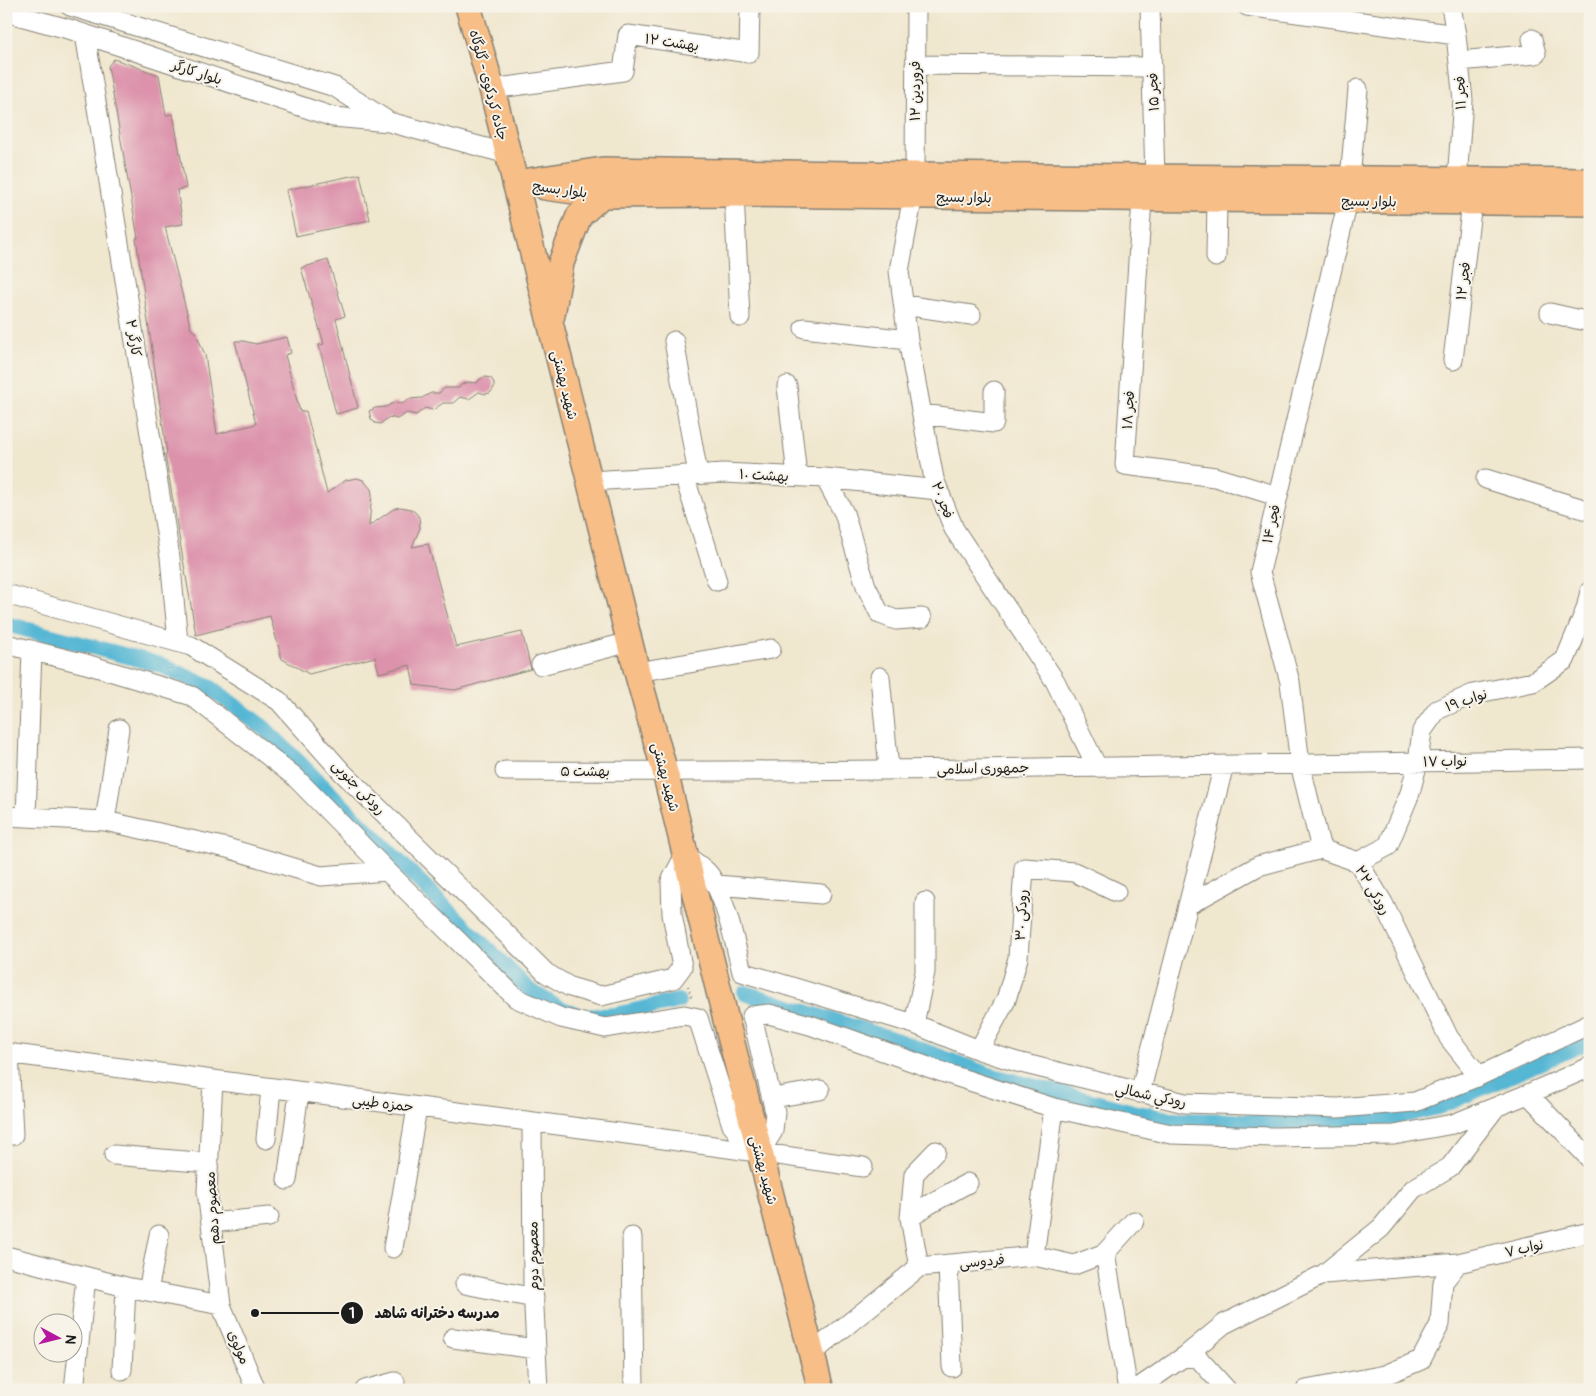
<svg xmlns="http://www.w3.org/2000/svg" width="1596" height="1396" font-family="Pangolin,'Playpen Sans Arabic',sans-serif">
<rect width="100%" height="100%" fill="#f7f3e8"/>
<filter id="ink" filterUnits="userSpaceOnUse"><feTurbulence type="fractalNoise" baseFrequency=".02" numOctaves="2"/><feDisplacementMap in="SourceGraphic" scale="10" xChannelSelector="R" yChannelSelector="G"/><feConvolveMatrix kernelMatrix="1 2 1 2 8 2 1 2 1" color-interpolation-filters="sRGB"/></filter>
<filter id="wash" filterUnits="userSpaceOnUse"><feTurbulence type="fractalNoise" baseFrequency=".0096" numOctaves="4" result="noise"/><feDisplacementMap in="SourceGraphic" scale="20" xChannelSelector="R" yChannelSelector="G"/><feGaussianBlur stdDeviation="1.12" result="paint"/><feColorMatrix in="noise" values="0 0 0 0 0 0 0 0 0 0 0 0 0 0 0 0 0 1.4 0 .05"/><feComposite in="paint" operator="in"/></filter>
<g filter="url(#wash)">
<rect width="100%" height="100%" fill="#f0e7cf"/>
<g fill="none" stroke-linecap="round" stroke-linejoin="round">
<path stroke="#56b7d4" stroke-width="16" d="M6,624l155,41 50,23 53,40 266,263 27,16 26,10 32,-2 63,-14
M745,993l153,48 91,34 144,37 41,8 168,3 54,-6 42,-10 152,-66"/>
</g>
<g id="blocks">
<path fill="#dc92ab" d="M114,59l45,16 7,40 7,-1 13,74 -9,2 6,34 -18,3 26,102 5,4 9,22 12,79 39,-10 -21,-83h8l13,3 31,-7 4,16 -6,2 15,57 6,-1 21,82 19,-13 11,-2 6,2 8,9 1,5 -3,32 26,-18 5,-1 11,2 4,3 4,5 1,11 -8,19 16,-3 28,103 66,-15 9,37 -76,21 -41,-5 -4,-20 -31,8 -4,-16 -66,17 -27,-15 -12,-43 -74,19 -31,-181h2l-31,-216h2l-30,-172z
M360,174l10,46 -74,16 -10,-46z
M328,260l17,56 -9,3 22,89 -22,6 -17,-69 5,-1 -23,-76z
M485,377l6,1 3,5v5l-4,5 -5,1 -6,-2 -10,7 -9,-2 -7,6h-10l-10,7 -8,-2 -9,7 -9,-2 -10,6 -8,-2 -9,7 -5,-1 -4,-4 -2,-8 6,-3 11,-1 9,-5 7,2 8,-5 12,-1 9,-5h8l6,-5h14l2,-3 6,-3 10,1 3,-4z"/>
</g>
</g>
<g filter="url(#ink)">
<use href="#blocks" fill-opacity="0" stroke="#868276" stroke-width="1"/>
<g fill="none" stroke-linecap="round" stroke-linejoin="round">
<defs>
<path id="minor" d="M70,6l265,81 51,33
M1150,6l5,172
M1247,6l209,29
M1451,6l5,29 7,65 -6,80
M6,12l66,18 261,87 56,5 119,32
M85,34l85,523 8,85
M1459,61l77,-7 -4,-15
M915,65l237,2
M492,89l131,-18 5,-36 121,18 1,-47
M915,175l1,-169
M1350,179l8,-90
M734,194l6,123
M913,196l-14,75 9,69 26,139 20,50 101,152 42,86
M1142,199l-17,266 90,12 62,19
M1216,257l1,-58
M904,305l67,10
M1550,313l40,9
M804,328l104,12
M674,341l24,133
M1453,360l19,-158
M787,386l10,90
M922,414l72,9v-32
M684,475l33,106
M825,478l19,35 22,73 14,28 16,6 26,-2
M1486,479l104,32
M590,481l134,-8 101,5 113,12
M6,594l185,52 88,55 63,71 204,201 24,14 31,9 72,-17 9,-12 -10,-53 -1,-33 14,-26c7,5 16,11 22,17 17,18 29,75 35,100l172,52 65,26 38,12 168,41 153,5 77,-6 64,-26 111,-52
M6,644l80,20 106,32 102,80 93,95 129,127 45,20 44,10 79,-13 14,3 34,107 9,12 19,15
M541,665l89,-23
M637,672l134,-23
M880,677l9,92
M505,771c362,2 723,-6 1085,-12
M6,816l99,5 122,27 94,28 66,-5
M26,817l6,-167
M105,821l14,-92
M1321,849l-21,-85 -10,-82 -30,-110 88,-371
M1358,862l30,-16 22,-53 8,-31 4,-31 15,-21 36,-16 60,-12 32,-22 21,-51 4,-18
M717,885l104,9
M1188,905l70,-39 63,-17 37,13 25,41 66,135 30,38
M914,1024l11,-52v-70
M979,1050l27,-50 12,-42 6,-90 50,4 42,20
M6,1053l636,83 221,31
M9,1053l4,82
M213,1081l-6,110 14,114 35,85
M1140,1093l84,-328
M1528,1094l62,65
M773,1098l47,-8
M532,1122l1,165 5,103
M266,1139l5,-50
M760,1152l13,-21 2,-19 -23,-96 17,-2 41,11 135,48 109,35 117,26 102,3 121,-2 59,-11 75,-30 62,-27
M114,1155l95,8
M287,1180l12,-88
M910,1218l4,-44 22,-23
M211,1223l58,-6
M632,1237l2,153
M393,1248l24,-140
M1105,1253l23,137
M6,1256l120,31 95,18
M1034,1256l40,9 31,-12 29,-32
M948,1264l4,103
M919,1267l-9,-49 18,-13 40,-22
M1324,1274l134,-11 132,-31
M465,1284l69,14
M148,1291l11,-56
M453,1338l83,11
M812,1353l107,-86 115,-11 20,-148
M1185,1356l14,3 28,31
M122,1370l4,-83
M74,1390l12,-113
M365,1390l30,-8
M1135,1390l50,-34 39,-32 100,-50 57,-46 32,-39 37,-22 46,-60
M1306,1390l79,-15 36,-15 19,-36 3,-42 15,-19"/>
<path id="major" d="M468,6l24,83 145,583 28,100 62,252 94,366
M515,183l88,-13 312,5 675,6
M545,187l57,8 132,-1 856,9
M552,315l9,-52 18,-47 23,-21"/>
</defs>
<use href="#minor" stroke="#868276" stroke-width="21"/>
<use href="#major" stroke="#868276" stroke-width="28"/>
<path stroke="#868276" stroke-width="2.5" stroke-dasharray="1 4" stroke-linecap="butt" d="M688,986l4,13"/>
<use href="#minor" stroke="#fff" stroke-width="19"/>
<use href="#major" stroke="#f7be87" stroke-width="25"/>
</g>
</g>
<g text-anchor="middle" stroke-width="4" stroke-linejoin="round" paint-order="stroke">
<g font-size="14" fill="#1c1c1c" stroke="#f7f3e8">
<text transform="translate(672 42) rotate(8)" y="5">بهشت ۱۲</text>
<text transform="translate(197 72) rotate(18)" y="5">بلوار کارگر</text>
<text transform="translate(489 85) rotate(75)" y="5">جاده کردکوی - گلوگاه</text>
<text transform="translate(915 91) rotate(-90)" y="5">۱۲ فروردین</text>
<text transform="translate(1153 92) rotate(-92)" y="5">فجر ۱۵</text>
<text transform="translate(1460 93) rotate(-92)" y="5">فجر ۱۱</text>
<text transform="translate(560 189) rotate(8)" y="5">بلوار بسیج</text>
<text transform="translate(964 197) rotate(1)" y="5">بلوار بسیج</text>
<text transform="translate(1369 201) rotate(1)" y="5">بلوار بسیج</text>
<text transform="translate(1463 281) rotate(-83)" y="5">فجر ۱۲</text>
<text transform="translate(134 338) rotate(81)" y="5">کارگر ۲</text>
<text transform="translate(565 385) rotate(76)" y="5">شهید بهشتی</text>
<text transform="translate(1128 410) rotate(-86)" y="5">فجر ۱۸</text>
<text transform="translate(764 475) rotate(3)" y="5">بهشت ۱۰</text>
<text transform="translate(943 500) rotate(69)" y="5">فجر ۲۰</text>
<text transform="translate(1271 524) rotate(-77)" y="5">فجر ۱۴</text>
<text transform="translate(1466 700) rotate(-19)" y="5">نواب ۱۹</text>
<text transform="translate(1445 761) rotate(-1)" y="5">نواب ۱۷</text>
<text transform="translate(983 768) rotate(-1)" y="5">جمهوری اسلامی</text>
<text x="585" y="776">بهشت ۵</text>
<text transform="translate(666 777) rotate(75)" y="5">شهید بهشتی</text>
<text transform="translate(359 787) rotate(46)" y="5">رودکی جنوبی</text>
<text transform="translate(1373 890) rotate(59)" y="5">رودکی ۲۲</text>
<text transform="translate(1021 915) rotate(-87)" y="5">رودکی ۳۰</text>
<text transform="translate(1151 1095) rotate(12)" y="5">رودکي شمالي</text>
<text transform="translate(383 1103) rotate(7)" y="5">حمزه طیبی</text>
<text transform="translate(764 1170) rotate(75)" y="5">شهید بهشتی</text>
<text transform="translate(212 1208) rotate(-94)" y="5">معصوم دهم</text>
<text transform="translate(1524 1248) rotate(-13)" y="5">نواب ۷</text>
<text transform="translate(533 1256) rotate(-91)" y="5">معصوم دوم</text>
<text transform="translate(982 1261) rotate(-5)" y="5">فردوسی</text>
<text transform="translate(239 1347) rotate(67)" y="5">مولوی</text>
</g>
</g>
<path fill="none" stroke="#1c1c1c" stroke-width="2" d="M255 1313L352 1313"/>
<g fill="#1c1c1c" stroke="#f7f3e8" stroke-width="2">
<circle cx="255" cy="1313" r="5"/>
<circle cx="352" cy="1313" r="12"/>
</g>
<g font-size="15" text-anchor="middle" font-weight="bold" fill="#fff">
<text x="352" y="1318">1</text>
</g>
<g font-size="15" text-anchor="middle" font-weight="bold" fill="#1c1c1c" stroke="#f7f3e8" stroke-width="4" stroke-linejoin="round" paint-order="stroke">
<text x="437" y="1318">مدرسه دخترانه شاهد</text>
</g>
<rect width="1596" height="1396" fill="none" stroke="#f7f3e8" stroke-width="25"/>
<g transform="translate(58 1338) rotate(97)"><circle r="24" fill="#f7f3e8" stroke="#9f9d96"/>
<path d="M0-4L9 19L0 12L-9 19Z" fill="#b5179e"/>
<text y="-8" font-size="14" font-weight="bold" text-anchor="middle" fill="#1c1c1c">N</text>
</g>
</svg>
